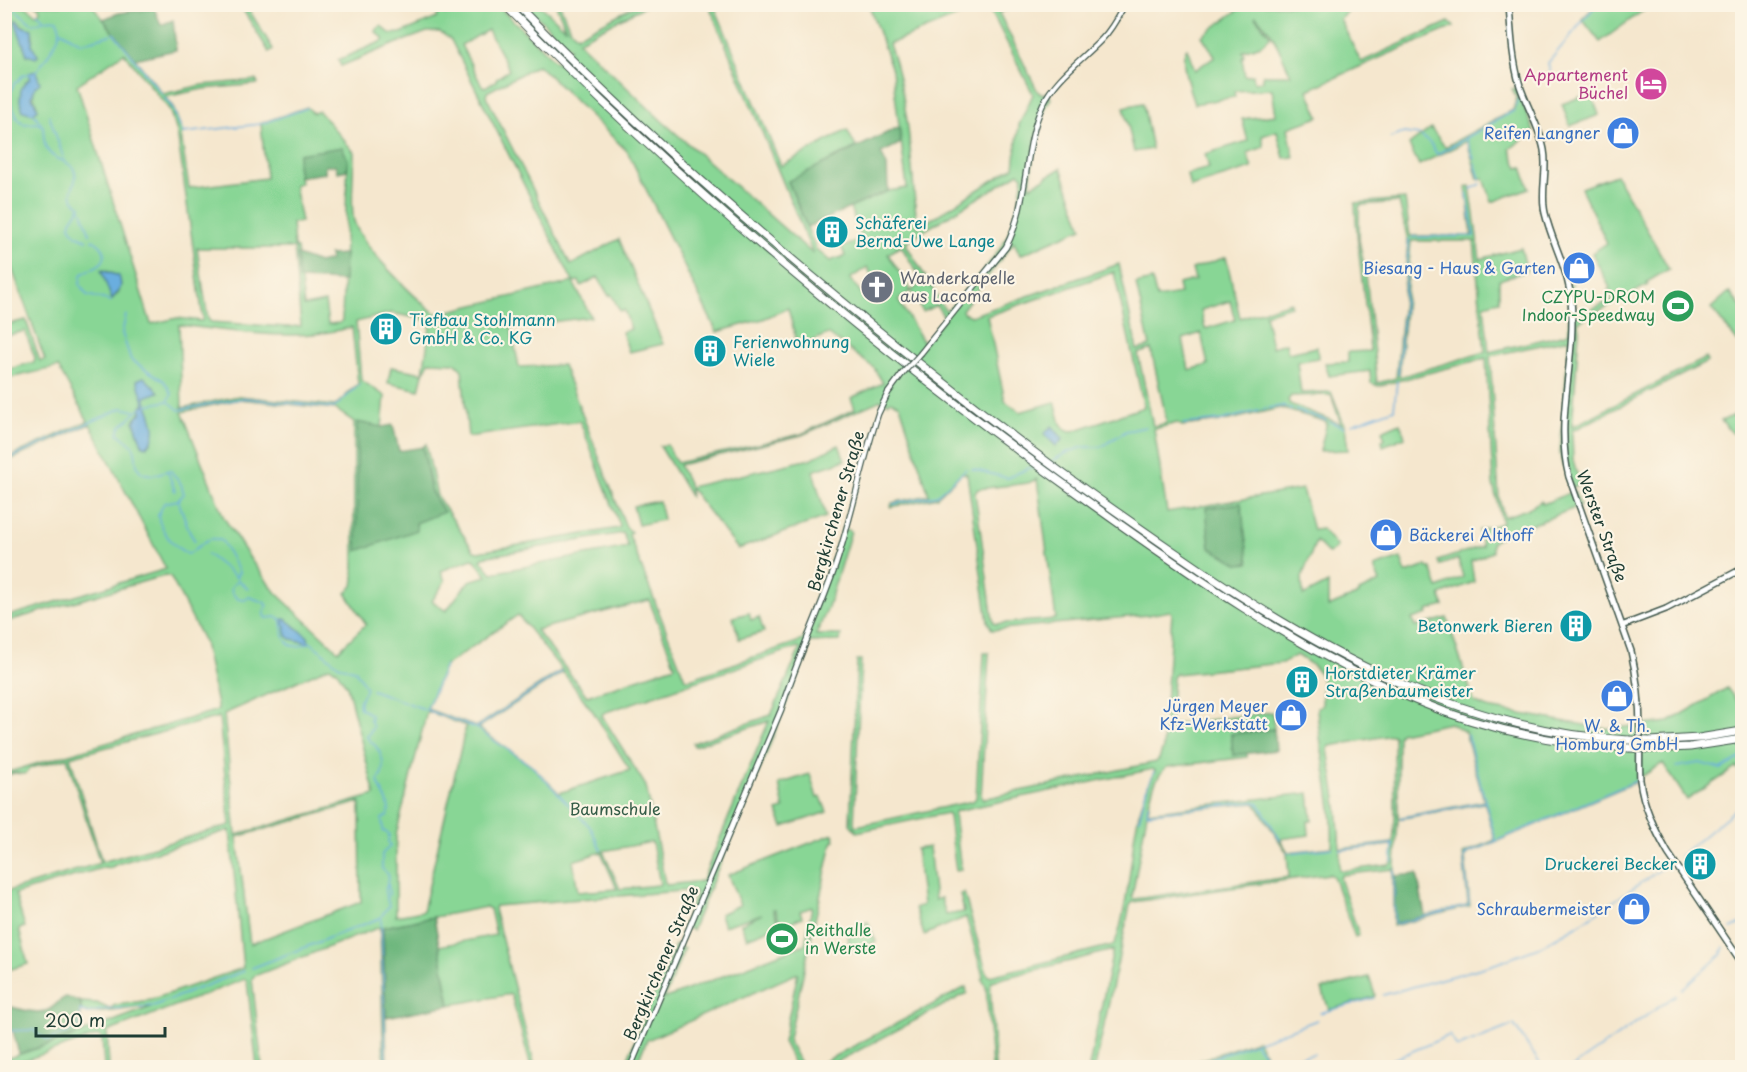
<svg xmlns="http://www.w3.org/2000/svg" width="1747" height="1072" font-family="'Playpen Sans',sans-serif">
<rect width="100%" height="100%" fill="#fcf5e5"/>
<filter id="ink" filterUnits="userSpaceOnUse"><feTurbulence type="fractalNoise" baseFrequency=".0167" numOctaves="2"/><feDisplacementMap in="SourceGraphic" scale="12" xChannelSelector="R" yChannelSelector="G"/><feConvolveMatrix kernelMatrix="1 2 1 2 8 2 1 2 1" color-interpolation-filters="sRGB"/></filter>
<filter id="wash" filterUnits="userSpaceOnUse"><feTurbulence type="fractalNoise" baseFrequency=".008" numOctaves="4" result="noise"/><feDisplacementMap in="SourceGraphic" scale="24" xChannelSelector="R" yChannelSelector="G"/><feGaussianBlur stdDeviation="1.35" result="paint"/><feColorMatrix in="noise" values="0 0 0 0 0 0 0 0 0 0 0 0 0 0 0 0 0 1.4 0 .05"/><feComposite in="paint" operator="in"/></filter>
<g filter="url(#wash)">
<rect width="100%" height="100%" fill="#f5e7ce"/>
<path fill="#88d695" stroke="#548a64" stroke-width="1.5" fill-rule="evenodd" d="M5,5h19l12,9 3,-1 1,-4 -4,-4h56l71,89 39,-9 54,-5 2,4 -55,5 -38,8 8,10 10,27 -2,1 8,53 77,-10 -5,-55 46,-16 6,6 6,-2 35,41c0,15 -4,57 0,69 7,25 61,77 82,93l137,-32 -122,-242 -11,-8h-13l-40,15 -46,19 -3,-6 45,-19v-3l-8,-7 6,-5 10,8 10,-1 36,-15 1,-3 -4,-10h7l5,9 18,-9h33l60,58 13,-15 -45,-43h15l26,24 -10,-24h4l9,22 8,9 60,-31h10l-69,36 84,80 151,133 -104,-249h5l67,161 66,-36 9,17 -68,35 28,67 14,12 15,-5 -3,-8 20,-10 -12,-30 38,-17 19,-3 -15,-118 -23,-65h118l-98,39c21,58 22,121 28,182l2,1 95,-60 5,-42 14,-31 -45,-89h29l-18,8 39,79 5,3 3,-2 5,5c-16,26 -18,58 -21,89l31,-19 21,60 -62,27 -6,-13 -52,68 1,3 8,3 148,-52 18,86 13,-4 -14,-62 16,-4 5,18 23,-4 -2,-10 17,-4 -3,-11 34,-12 14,61 51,-16v4l-26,8 7,33 14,-4 2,10 29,-6 1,11 -21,4 4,31 30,-1 14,35 3,23 -28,1 7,-29 -47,-14 -51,12 -47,6 -5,-3 -23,6 13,83 135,-23 11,41 9,-1 15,18 -8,7 -13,-13 -14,36 1,19 25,-13v24l31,-13v-2l21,-10 -6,-15 27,-9 5,15 21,-7 1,2h3l7,20 25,-11 -5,-18 -18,6 -2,-4 44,-15 -3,-16 23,-7 -9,-39 -7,-126 -108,28 -7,-3 -1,-12 -41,5 -4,-13 23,-1v-10l22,-1c-4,-50 -13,-98 -15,-148l50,-4 5,37h62l-6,-49 4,-1 10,73 41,-11 6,23 -28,9v21l-15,4 5,47 77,-18 3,-2v-32l-3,-16 6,-1 4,33 37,-17 -5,-9 2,-2 -18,-35 15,-10 -26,-55 35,-13 53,94 -22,13 1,3 -70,37 1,9 -7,96 134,-69 1,4 -135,69 1,29 7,24 -8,4 -8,-24h-2l-2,-11 9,-114 -79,17 9,142 5,19 23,-8 14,-8 2,3 31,-13 6,15 -85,33 -3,4v9l-21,9 3,21 -34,13 4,11 -17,5 1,3 -16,5 3,8 32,-9 27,84 13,6 120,21 27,-3 35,-4 58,-34 15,20v66l-5,-7 -50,33 -24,-37 -27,17v2l-169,72 -2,3 5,49 -77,20v-57l-51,6 -2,3 19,57 -4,2 -22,-61 -4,-2 -196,28 -3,3 -35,162h-6l24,-117 -121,31 -2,4 5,82h-3l-6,-80 -4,-8 1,-3 -17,-59 -42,18 -9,-27 8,-3 -7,-56 13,-2 6,53 6,-2 5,17 18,-3 -4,-18 4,-1 23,81 3,2 123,-31c11,-12 19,-92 22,-113 4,-21 10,-42 20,-61l-2,-2 -197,42 -2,3 7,56 -5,1 -7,-55 -2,-3 -90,19 -7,-8 7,-164h4l-7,164 3,2 116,-25 3,-3 8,-145h5l-8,144 2,2 173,-37 3,-3 4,-11 9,-135 -2,-2 -22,4 -156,15 -4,-8 -21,-148 -5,-1 -25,24 -46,10 1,-4 37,-8 -29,-90 -9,-4 -3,2 -7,-3 -79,35 -123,30 11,22 120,-28 29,-14 6,15 -32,11 13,46 -88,32 -48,-61v8l-30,-50 7,-1 10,18 124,-29 54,-25 -4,-11 32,-15 -9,-15 -46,-34 -30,13 -10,-39 -25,11 -46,13 -90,-181 -89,-86 -51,27 -1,4 85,169 48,-26 44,105 -34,8 -7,-20 9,-3 -7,-19 -4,1 -9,-17 -2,2 -11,-19 -17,9 -2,-5 -6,1 18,35 -80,10 8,40 44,-2 63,162 5,5 -2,3 56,144 2,1 116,-40 40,-112 8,3 -23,76 -12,28h25l-1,6 -30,1 -44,113 -74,175 -9,-4 13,-33 -3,-3 -198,16 -1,3 41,158h-4l-20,-73 -61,11 -11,-59 57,-11 -6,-26 -4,-2 -103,20 4,140h-3l-4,-140 -126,49 -2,3 10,88h-5l-10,-86 -2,-2 -138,53 2,35h-5l-2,-29 -3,-3 -94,32v-8l58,-19 88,-33c-19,-1 -55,10 -70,4v-9l16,1 12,6 6,-4 35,-5 93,-32 -13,-138 -113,34 -7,4 -5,-1 -90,27 10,33 -6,2 9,35 -23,7v-79l95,-29 -33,-105 -37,10 -5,6 -11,-1 -9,3v-3l213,-63 -14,-68 -34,-66 -4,-1 -161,47v-5l161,-48 -76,-145 -85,38v-3l83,-38 -30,-54 -53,12 -1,-12 2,3 28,-8 1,-4 -10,-27 -20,5v-11l21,-5 14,41 5,-1 -40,-111zM16,20l17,14 -1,11 6,11 -11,-1zM488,30l21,40 -13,9v2l-11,6 -3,-1 -21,-41zM124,53l45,56 8,23 26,187 -2,2 -24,-3 -26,6 -74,-239zM31,76c4,11 0,19 6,30l-17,-5 1,-13zM348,160l-6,160 -2,3 -12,1 -3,-22 -21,4 -7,-58 -3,-1 -2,-24 9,-1 -7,-37 6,-2 -3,-19zM1019,173l4,3c-3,21 -7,44 -18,64 -15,26 -37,46 -56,69l-4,1 -38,-64v-5zM1399,202l9,39 -12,137 -19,5 -11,-108 -7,-35v-33l2,-2zM1411,241h63l11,111 -86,25zM901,246l22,36 -12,9 -23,-37zM197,248h97l7,78 -14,1 -76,-5 -3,-3zM867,267l11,20 -14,9 -14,-17zM104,270l10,4 7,11 -2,7 -7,7zM1114,272l30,135 -71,24 -7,-1 -5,-6 -6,-22 -35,10 -15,-11 -18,-85zM911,291l12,21 13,-7 9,13 -21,25 -26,-43zM1230,301l5,19 -30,9 -4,-19zM391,313l40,8 -8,52 -32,-6 -3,16 31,7 4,-16 6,-12 26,1 7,7 6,67 112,-16 40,105 -1,2 -141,24 -4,-1 -37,-55 -11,-52 -3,3 10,50 -17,26 1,8 -60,-108 25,4 3,-31 -24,-16 -5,-58zM179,325c54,6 120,18 173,2l6,57 -23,22 -96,-10 -57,12zM1201,333l7,32 -19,5 -6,-31zM1151,349l16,74 -12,3h-2l-15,-72zM1331,395l10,29 -51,-20 -2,-4 3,-4zM240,399l95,10 19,13v157l-1,7 -7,7 20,31 -28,27 -62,-58 -25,-33 -27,-42 -42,-106zM145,405l7,34 -1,4 -9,1 -8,-23 7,-8v-6zM1037,479l19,140 -61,5 -2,-3 -18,-128 3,-4 50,-6zM623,533l5,14 -136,26 -11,-13 2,-3zM472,559l3,1 12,16 -18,5 -23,30 -14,-10 13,-20 -4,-10zM649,600l26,66 -88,30 -51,-66zM518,615l44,55 -86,57 -49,-18 18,-43zM798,647l2,2 -29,66 -78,28 1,3 75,-25 -67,160 -35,4 -2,-2 -19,-97 -44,-70 1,-3zM1297,655c28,17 26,20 25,51l-5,1c2,47 18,92 15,140l-44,5 -8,-13 29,-4 -1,-14h4l-3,-28 -161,19c1,-14 7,-36 19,-45l80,-10v-4l-14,2 -2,-21 43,-5 -2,-17 -102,13 3,-48 3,-3 106,-11zM329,667l7,3 11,16 28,109 -139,40 -12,-121zM563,672l31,41 36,57 -71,23 -26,-26 -55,-39zM427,711l39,15 -43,185 -27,5v-81zM219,717l11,108 -128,37 -32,-105zM1450,723l15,9 19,69 -86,17v-82l2,-3zM1392,735l2,1 1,82 -2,25 -53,6 -3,-44 -9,-56 2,-3zM360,802l1,100 -111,42 -13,-107zM1255,803l32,50 2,24 -155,22 -2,-2 15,-84zM1483,803l2,1 10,36 -32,14 5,49 -2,3 -70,17 -2,-1 1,-57 3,-46zM652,842l8,42 -2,1 -38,4 -17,-38zM1393,845l-1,17 -3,3 -47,6 -3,-2 1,-19zM601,852l16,37 -39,3 -5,-31z
M240,5h6l27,44 -4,3z
M1245,5h102l3,4 -10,10 21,43 88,-40 5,5 -68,28 -78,35 11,27 -31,11 6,29 -10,1 -7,-27 -15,5 2,11 -17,6 5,15 -62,19 -3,-13 22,-6 -4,-14 43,-13 -6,-22 34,-4 -4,-26 -38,2 1,6 -41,7c-4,-13 -16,-47 -7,-56l8,22 20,-14 -13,-20zM1256,16l16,18 19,41h-28v6l-9,1 -1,-7 -8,1 -3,-18 2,-2 -1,-5 18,-6 10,-9 -16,-19z
M1647,5l1,2 -48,35 -18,-23 14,-14z
M1516,88l18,43 -24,18 8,19 4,-1 7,21 -37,14 -8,-24 -6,1 -11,-38 -48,24 -10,-20 22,-17 14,19 68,-37 4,-13 -5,-8z
M1591,93l8,22 -29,11 -8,-22z
M1143,103l9,46 -18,3 -10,-45z
M1729,292l13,16v29l-4,5 -27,-34z
M1742,412v31l-21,-22z
M1400,423l5,14 -22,9 -1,-6 3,-1 -3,-8z
M659,501l4,19 -25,5 -5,-19z
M749,613l2,7 8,-3 5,15 -25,7 -6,-22z
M810,774l7,24 4,-1 6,15 -44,15 -6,-16 7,-2 -5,-25z
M833,834l2,6 -3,3 -43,195 1,6 12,23h-6l-13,-25 15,-69 -151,67 -11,25h-11l50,-120 9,4 -20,50 141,-55 7,-37 -12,4 2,6 -21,9 -6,-17h-2l6,16 -32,13 -6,-14 21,-10 -38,12 -4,-12 20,-9 -12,-30z
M868,922l8,20 -27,10 -1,-23z
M1369,977l6,18 -1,2 -45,13 -7,-21z
M966,987l1,6 -140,74h-13z
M1258,1040l10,22 -8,5h-71l6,-5z"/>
<path fill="#6eb77e" stroke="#467a59" stroke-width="1.5" d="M154,8l7,17 12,-5 3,30 -41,9 -32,-40 16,-6z
M899,127l2,16 -20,10 6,13 1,25 -81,36 -19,-46z
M342,147l6,13 -1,10 -10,2 -1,-7 -11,1v7l-26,4 -2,-13 2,-10z
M345,254l-1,27 -45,-2 -2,-24 22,8 11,-3 -1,-5z
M357,422l25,5 11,-2 6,26 24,-4 8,45 13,20 -28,11 1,7 -60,21z
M1241,503l8,60 -10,1 -29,-16 -4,-40z
M1274,729l2,21 -43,5 -2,-21z
M1417,874l8,42 -29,7 -2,-1 1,-46z
M434,917l16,88 -64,12 -3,-90z
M66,997l15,5 -1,32 -61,20 -6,-23 -8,1v-32l2,6c11,2 32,10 43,3 6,-4 9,-9 16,-12z"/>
<path fill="#6aaedf" stroke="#44768a" stroke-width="1.5" d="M17,20l4,6 11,3v16l6,11 -2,2 -9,-3 -12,-34z
M36,71l4,12 -5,4 -3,10 6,12 -5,5 -10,-3 -3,-10 1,-13 9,-10 -1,-5z
M101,270l18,6c5,15 -2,14 -7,24z
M144,377l15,15 -14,5c4,18 18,36 1,50l-4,-3 -8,-23 7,-8v-6l4,-2 -8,-25z
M1052,426l11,13 -7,7 -12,-12z
M283,619h3l22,18 1,6 -18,-4 -4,-3z"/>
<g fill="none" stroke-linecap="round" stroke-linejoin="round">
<path stroke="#6aaedf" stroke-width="1.5" d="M9,4l22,19c10,2 15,-7 26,-3 1,3 3,6 3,10 1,7 -19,37 -25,42
M1592,10l6,-6
M37,13l7,6
M61,31l20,12 29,-8
M114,33l48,61
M31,73l-9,3 -5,6 -1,-1c-8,12 -9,22 1,34l-1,2 8,7 13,-1 6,3c1,15 0,28 18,34 4,2 9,4 12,8 10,16 -14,25 8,38l-10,15 -1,5 6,9 11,5
M1551,76l-3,-13 43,-52
M164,97l8,10 11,26 77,-9 47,-16
M34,114l7,9
M49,115l16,47
M1421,136l9,7 7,11 28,-15
M1390,138l14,-5 15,2
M1474,159l-8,-21 49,-28 4,-11
M1475,163l5,16
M1471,189l10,-5
M81,209l9,25
M1412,237l62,-1 -7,-43
M92,240c5,2 8,4 11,9 8,16 -14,19 -22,26l-1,10 7,10 24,6
M126,315l-4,18 9,27 33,21 8,13 -4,7 -21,4
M1398,374l11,-135
M168,401l11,9 65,-12 90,10 26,-24
M142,407l-21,19 -3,7c5,6 12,8 16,15 4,9 -1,16 8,25l11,2 17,-5 11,14 3,10 -6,6 -14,3 -6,12c2,15 15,32 30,39 12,-6 19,-21 34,-13l17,31 -3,5 2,3 -7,7 1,6 6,6 7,1 4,-3 15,5 3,4 -3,5 2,7 11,-1 5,3c0,20 6,33 28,22l28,23 19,6 -1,2 4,4 6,11c-3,8 -8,10 -6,20l11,7 -1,5 3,7 -6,10c3,5 7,6 10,11 8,12 8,22 1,33 3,13 14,21 10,34l-6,4 1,12 6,3 -1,9 2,3 -8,8v15l6,5 1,5 -4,12 4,15 -7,9 -1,3 5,150
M1269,408l13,-2 10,3
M1295,410l11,4
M1308,414l18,6
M1330,422l14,5
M1183,424l39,-4 44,-11
M1352,424l42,-15 3,-28
M4,461l118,-53 13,3
M1052,461l16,-9 16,-5h17l25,-16 20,-4
M972,469l35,9 22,-10 8,-1
M168,472l7,19
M178,500l12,33 5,8
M893,504l44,-9 29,-26
M207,554l29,23
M238,580l10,9
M372,690l104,38 57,39 58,61 10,22
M426,710l19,-44
M476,728l85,-56
M1467,735l29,106
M1676,767l24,-4 21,6 21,-12
M1148,803l-1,9 1,1 107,-11 4,2 21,36
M1400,818l84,-16
M1139,819l8,-32 7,-15
M1340,850l53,-6 -1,18
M1287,853l45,-5
M1680,856l62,-52
M1394,869v54l1,1 72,-18 2,-2 -5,-47 2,-3 170,-73
M388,883l1,12
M1731,928l11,-5
M252,968l128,-50
M1682,989l39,-34 3,-8
M1383,995l109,-30 46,-17 39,-22 84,-57
M1320,1013l54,-15
M1514,1025l29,43
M4,1031l30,-1 4,5 11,5 30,-13 1,-17 8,3 14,-3 51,-4 91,-35
M1255,1043l13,17 5,2 41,-8
M1192,1068l13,-7 112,-41
M1373,1068l77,-33 6,11 2,1 53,-21
M1571,1068l105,-73"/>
</g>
</g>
<g filter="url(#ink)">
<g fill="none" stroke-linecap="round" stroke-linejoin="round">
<defs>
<path id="tertiary" d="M921,353l85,-106c24,-47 16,-97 37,-143 13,-27 39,-44 59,-65 10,-10 16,-22 23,-35
M630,1068l151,-358c15,-49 38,-96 55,-146 16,-49 26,-101 42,-150l10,-21 14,-19"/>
<path id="secondary" d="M1509,4c2,28 3,55 11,82 7,21 20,42 24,64 4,21 -4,42 1,63 7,30 23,55 26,87 6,58 -17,119 -2,177l62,174c6,26 9,52 9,78 0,17 -1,34 0,51 3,26 15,50 28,73l74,110
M1624,625l42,-16 76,-40"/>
<path id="motorway" d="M504,4c178,183 375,348 582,496 104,75 211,149 329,200 68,29 141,44 214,48
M516,4c162,166 341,315 526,454 44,33 89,64 134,95 136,94 284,179 453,187
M1650,741l49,-3 43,-7
M1650,749l40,-2 52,-8"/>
</defs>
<use href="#tertiary" stroke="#3f564b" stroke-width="7"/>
<use href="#secondary" stroke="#3f564b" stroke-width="8"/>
<use href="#motorway" stroke="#3f564b" stroke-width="9"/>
<use href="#tertiary" stroke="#fff" stroke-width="4.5"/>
<use href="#secondary" stroke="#fff" stroke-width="5"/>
<use href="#motorway" stroke="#fff" stroke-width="7"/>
<defs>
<path id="tertiary-bridge" d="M902,374l19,-21"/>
<path id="motorway-bridge" d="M1629,740l21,1
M1629,748l21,1"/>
</defs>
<use href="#tertiary-bridge" stroke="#3f564b" stroke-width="7" stroke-linecap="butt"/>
<use href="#motorway-bridge" stroke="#3f564b" stroke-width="9" stroke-linecap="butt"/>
<use href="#tertiary-bridge" stroke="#fff" stroke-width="4.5"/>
<use href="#motorway-bridge" stroke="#fff" stroke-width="7"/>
</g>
</g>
<defs>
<symbol id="hotel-disc" viewBox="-11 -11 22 22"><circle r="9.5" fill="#d1479c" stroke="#fcf5e5"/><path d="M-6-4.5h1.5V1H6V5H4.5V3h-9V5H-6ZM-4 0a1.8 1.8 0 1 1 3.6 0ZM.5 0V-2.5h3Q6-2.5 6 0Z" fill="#fff"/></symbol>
<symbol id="shop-disc" viewBox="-11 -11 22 22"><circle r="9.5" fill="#3f7fe0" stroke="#fcf5e5"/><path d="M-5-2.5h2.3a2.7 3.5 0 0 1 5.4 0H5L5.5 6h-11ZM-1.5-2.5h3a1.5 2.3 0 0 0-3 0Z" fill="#fff"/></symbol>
<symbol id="building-disc" viewBox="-11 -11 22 22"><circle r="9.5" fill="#0f9aa8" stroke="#fcf5e5"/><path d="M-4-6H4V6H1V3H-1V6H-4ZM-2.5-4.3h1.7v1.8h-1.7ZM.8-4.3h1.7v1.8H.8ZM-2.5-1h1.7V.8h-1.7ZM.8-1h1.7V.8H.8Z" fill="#fff"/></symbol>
<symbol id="church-disc" viewBox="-11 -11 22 22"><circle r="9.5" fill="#6b7280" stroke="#fcf5e5"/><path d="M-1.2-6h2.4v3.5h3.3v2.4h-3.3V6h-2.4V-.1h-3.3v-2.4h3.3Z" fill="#fff"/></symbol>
<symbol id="stadium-disc" viewBox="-11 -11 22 22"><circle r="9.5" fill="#2e9e5b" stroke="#fcf5e5"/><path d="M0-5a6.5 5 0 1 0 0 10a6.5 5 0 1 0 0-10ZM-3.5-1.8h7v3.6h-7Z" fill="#fff"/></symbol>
</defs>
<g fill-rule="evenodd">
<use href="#hotel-disc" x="1632" y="65" width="38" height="38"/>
<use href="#shop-disc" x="1604" y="114" width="38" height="38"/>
<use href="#building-disc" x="813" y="213" width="38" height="38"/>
<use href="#shop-disc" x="1560" y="249" width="38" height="38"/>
<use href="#church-disc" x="858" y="268" width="38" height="38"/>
<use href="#stadium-disc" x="1659" y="287" width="38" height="38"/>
<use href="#building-disc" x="367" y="310" width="38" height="38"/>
<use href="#building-disc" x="691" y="332" width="38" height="38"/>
<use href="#shop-disc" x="1367" y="516" width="38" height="38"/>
<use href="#building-disc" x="1557" y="607" width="38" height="38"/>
<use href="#building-disc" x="1283" y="663" width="38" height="38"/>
<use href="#shop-disc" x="1598" y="677" width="38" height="38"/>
<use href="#shop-disc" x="1272" y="696" width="38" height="38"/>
<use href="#building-disc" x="1681" y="845" width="38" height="38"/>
<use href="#shop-disc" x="1615" y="890" width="38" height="38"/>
<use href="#stadium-disc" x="763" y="920" width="38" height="38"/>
</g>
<g text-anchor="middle" stroke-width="4.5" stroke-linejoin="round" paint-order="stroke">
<g font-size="16" fill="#b23c85" stroke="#fcf5e5" text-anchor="end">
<text x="1628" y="81">Appartement<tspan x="1628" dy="18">Büchel</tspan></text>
</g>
<g font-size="16" fill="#366cbe" stroke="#fcf5e5" text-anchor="end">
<text x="1600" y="139">Reifen Langner</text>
<text x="1556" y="274">Biesang - Haus &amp; Garten</text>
<text x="1409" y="541" text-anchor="start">Bäckerei Althoff</text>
<text x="1268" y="712">Jürgen Meyer<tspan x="1268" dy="18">Kfz-Werkstatt</tspan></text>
<text x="1617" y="732" text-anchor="middle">W. &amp; Th.<tspan x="1617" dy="18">Homburg GmbH</tspan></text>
<text x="1611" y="915">Schraubermeister</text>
</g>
<g font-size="16" fill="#0d838f" stroke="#fcf5e5" text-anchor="start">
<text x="855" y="229">Schäferei<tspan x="855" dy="18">Bernd-Uwe Lange</tspan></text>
<text x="409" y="326">Tiefbau Stohlmann<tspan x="409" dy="18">GmbH &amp; Co. KG</tspan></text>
<text x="733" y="348">Ferienwohnung<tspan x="733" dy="18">Wiele</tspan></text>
<text x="1553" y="632" text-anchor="end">Betonwerk Bieren</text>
<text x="1325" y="679">Horstdieter Krämer<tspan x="1325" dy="18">Straßenbaumeister</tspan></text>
<text x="1677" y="870" text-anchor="end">Druckerei Becker</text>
</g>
<g font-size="16" fill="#5b616d" stroke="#fcf5e5" text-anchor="start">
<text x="900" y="284">Wanderkapelle<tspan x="900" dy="18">aus Lacoma</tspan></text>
</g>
<g font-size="16" fill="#27864d" stroke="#fcf5e5" text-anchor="end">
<text x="1655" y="303">CZYPU-DROM<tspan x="1655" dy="18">Indoor-Speedway</tspan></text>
<text x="805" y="936" text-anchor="start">Reithalle<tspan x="805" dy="18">in Werste</tspan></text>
</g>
<g font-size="16" fill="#1f3d34" stroke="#fcf5e5">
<text transform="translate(836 511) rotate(-74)" y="6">Bergkirchener Straße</text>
<text transform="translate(1602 526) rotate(70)" y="6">Werster Straße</text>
<text transform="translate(661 963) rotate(-67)" y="6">Bergkirchener Straße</text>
</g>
<g font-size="16" fill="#345c47" stroke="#fcf5e5">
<text x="615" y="815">Baumschule</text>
</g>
</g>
<rect width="1747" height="1072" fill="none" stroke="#fcf5e5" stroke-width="24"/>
<path d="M36 1027v9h129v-9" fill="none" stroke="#1f3d34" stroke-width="3"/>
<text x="45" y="1027" font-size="18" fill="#1f3d34" stroke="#fcf5e5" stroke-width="4.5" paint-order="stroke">200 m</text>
</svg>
